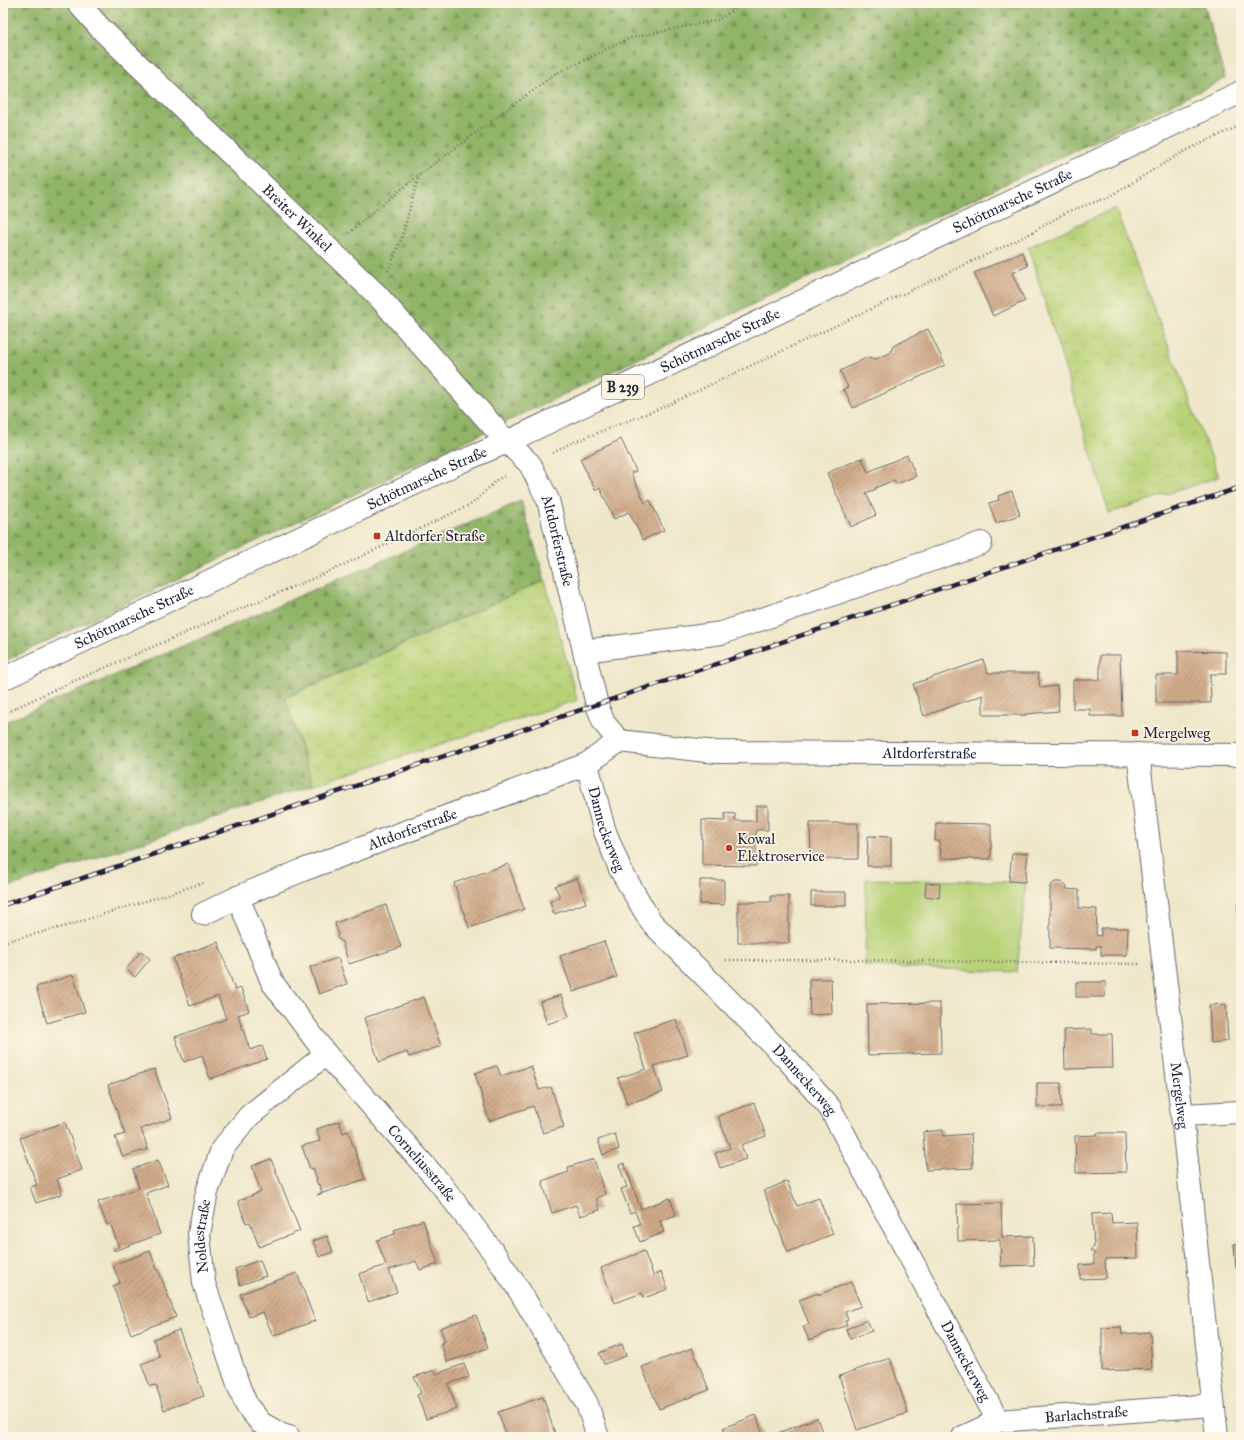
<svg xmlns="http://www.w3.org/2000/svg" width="1244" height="1440" font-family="'IM FELL Great Primer',serif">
<defs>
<pattern id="grass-tufts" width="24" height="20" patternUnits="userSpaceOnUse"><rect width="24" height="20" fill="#b7d277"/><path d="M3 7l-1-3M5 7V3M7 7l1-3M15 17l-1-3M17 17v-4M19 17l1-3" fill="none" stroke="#9db468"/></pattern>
<pattern id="forest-firs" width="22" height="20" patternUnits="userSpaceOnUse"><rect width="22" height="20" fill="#91b468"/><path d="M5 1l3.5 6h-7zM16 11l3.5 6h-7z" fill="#769257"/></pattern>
<pattern id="building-hatch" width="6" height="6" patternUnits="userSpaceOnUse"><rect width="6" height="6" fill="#d0aa89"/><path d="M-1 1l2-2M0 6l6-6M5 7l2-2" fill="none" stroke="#a88a71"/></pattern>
</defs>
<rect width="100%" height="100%" fill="#fcf5e5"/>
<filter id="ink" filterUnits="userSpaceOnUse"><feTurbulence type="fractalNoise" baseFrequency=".025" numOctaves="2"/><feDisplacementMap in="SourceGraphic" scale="8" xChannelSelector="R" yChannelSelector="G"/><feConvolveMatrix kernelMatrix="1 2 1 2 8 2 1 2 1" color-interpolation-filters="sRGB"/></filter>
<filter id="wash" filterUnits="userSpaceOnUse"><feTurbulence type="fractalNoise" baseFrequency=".012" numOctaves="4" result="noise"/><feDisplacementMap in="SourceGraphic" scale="16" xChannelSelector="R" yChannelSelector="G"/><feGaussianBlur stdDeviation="0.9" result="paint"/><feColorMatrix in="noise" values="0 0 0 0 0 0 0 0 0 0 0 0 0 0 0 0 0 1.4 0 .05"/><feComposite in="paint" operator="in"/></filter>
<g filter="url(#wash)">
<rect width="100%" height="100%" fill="#eee7c9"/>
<path fill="url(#grass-tufts)" stroke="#6c7a59" d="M1115,208l104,269 -110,36 -81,-266z
M545,580l32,120 -264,85 -28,-87z"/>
<path fill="url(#forest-firs)" stroke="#5a6b52" d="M3,3h1201l21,76 -1222,583z
M521,501l24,79 -260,117 28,88 -310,104v-166z"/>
<path fill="#b7d277" stroke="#6c7a59" d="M866,879l160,3 -9,90 -152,-6z"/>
<g id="blocks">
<path fill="url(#building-hatch)" d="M1022,252l6,14 -16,7 13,28 -32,15 -19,-43z
M928,329l17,36 -92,43 -8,-17h-2l-1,-1 6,-3 -8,-16 28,-14 8,2 14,-6 3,-7z
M621,439l15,32 -5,2 14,30 5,-3 14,30 -21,10 -14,-28 -15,7 -14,-31 -5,2 -15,-31z
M907,455l9,21 -19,8 -3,-4 -19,8 1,1 -10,4 10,22 -25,12 -24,-54 35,-15 6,14z
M1012,491l8,24 -24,8 -7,-20 10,-3 -1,-4z
M1178,651l48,1v22h-16l1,29h-55v-28h22z
M1100,655h20l2,61h-32v-7h-17v-29h27z
M983,660l5,13h50l2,15 17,-2 2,25 -33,3v1h-43v-20l-59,21 -11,-32z
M756,806h12v24h-12v36l-54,-1v-45l23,1v-8l10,1v7h21z
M810,823h48v36h-47z
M936,823l55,1v35l-50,-1 -1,-17h-5z
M868,836l23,1v29h-24z
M1012,853h16l-3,29 -16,-1z
M508,864l16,45 -55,19 -15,-45z
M577,878l9,25 -32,11 -4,-13 10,-4 -5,-11z
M700,880h24v25l-24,-1z
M1055,882h7l5,5 -1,2 13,1v18l18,1 -1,26 5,1v-8h27l-1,27h-26v-9h-5v3l-46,-1v-62z
M926,883l14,1 -1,14 -14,-2z
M811,892h35v14h-35z
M771,896h18v47h-51v-41h33z
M1241,902v27h-1l-3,-26z
M386,905l15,42 -52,17 -7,-22 -5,-4 1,-5 -3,-10z
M604,941l13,36 -44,15 -13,-36z
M218,942l17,48 6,-2 8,23 -11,4 12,35 12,-4 5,13 -57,20 -8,-24 -18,7 -9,-25 51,-18 -8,-23 -28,10 -17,-48z
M141,951l9,8 -15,18 -9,-8z
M338,958l9,26 -28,10 -9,-27z
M73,975l12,37 -38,11 -11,-36z
M809,979h22l1,35 -22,1z
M1076,982h30l-1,15h-29z
M561,995l8,22 -22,7 -7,-22z
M424,997l17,49 -32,11 -2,-5 -28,10 -15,-44z
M940,1003l1,50 -73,2 -1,-51z
M1226,1004l2,37 -17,2 -2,-38z
M676,1019l12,36 -34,11 9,26 -36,12 -9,-26 28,-9 -12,-36z
M1092,1029v5h20l1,34 -48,1 -1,-39z
M497,1066l4,10 30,-10 8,24 12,-3 13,40 -21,6 -10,-27 -44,15 -14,-48z
M154,1069l18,49 -31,11 7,20 -25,8 -8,-20 10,-3 -17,-49z
M1037,1083h24l1,24h-25z
M754,1103l12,33 -25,9 5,14 -26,9 -5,-15 15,-5 -12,-32z
M339,1121l4,12 5,-2 17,48 -48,16 5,-3 -3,-8 -1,1 -2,-5 1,-1 -4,-11 -3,1 -8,-23 18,-5 -3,-12z
M65,1122l17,48 -25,9 5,15 -26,9 -6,-16 7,-2 -17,-47z
M943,1130v6l28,-2 2,34 -47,2 -3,-38z
M1097,1133h28l1,39 -50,1 -1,-37 22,-1z
M615,1134l4,15 -16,6 -5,-15z
M271,1159l29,72 -41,16 -9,-25 -4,1 -8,-22 23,-9 -9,-26z
M594,1159l11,36 -9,3 4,12 -20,6 -4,-11 -24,8 -10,-32 27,-9 -1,-5z
M158,1160l10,25 -22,8 14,41 -46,17 -1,-2 6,-2 -9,-24 -3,2 -9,-23 41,-14 -6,-19z
M624,1163l17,46 29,-11 6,17 -16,6 4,11 -24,10 -6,-16 6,-2 -5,-13 -5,2 -9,-24 6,-2 -8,-22z
M787,1181l10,25 22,-8 14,36 -45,18 -24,-61z
M1001,1203l1,34 31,-1 1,29 -33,1 -1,-26 -42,1 -1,-37z
M1111,1213l1,10 25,-1 1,36 -33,1 1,19 -26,1v-14l14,-1v-11l-4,-3 4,-3 -2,-33z
M423,1220l15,44 -18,6 -4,-9 -27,9 8,22 -29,10 -9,-28 27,-9 -9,-25 18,-6 -1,-4z
M327,1236l6,16 -14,5 -6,-16z
M1241,1243v24l-5,1 -2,-24z
M150,1251l7,19 1,-1 18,48 -45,17 -18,-48 7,-3 -7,-18z
M644,1251l9,24 8,-3 7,17 -24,9 -2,-5 -27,10 -14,-35z
M260,1260l6,16 -26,9 -5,-16z
M297,1273l18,48 -42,15 -10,-24 -14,5 -9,-23z
M851,1282l10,24 -16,6 3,8 -3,1 2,4 -38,15 -6,-13 6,-3 -10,-24 19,-7v2z
M476,1315l12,33 -41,14 -6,-19 4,-2 -5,-13z
M867,1320l5,11 -22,8 -4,-10z
M1121,1327l1,7 28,-2 2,37 -50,2v-43z
M179,1330l25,66 -40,14 -8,-25 -6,1 -9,-22 19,-7 -7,-18z
M622,1344l4,12 -22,8 -5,-11z
M692,1348l17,42 -50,19 -17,-42z
M890,1358l18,55 -51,17 -18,-54z
M464,1364l5,13 -21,7 9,25 -31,10 -9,-24 4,-2 -7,-16 21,-7 1,4z
M543,1397l13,40h-49l-9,-25z
M756,1415l8,22h-38l-3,-9z
M817,1418l7,19h-57z"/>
</g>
</g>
<g filter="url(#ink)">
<use href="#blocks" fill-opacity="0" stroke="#69676d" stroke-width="1"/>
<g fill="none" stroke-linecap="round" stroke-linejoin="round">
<defs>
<g id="minor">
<path id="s1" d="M78,3l24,27 276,266 129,146 23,22 18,36 49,205 7,18 15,18"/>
<path d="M584,651l138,-18 259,-90"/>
<path id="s2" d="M1138,754l44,361 35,322"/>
<path id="s3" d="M587,764l17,65 16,40 31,53 137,138 42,48 168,313"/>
<path id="s4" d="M238,897l34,85 54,72 114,129 54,70 25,37 68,114 11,33"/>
<path id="s5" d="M203,914l35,-17 65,-27 284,-106 32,-23 97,11 525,3"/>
<path d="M1182,1115l59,-3"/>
<path id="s6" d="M289,1437l-7,-2 -21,-12 -14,-17 -8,-19 -35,-104 -5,-49 8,-42 15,-43 27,-33 77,-62"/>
<path id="s7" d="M963,1437l35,-16 215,-16"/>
</g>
<g id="major">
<path id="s8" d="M3,679l455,-216 49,-21 734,-350"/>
</g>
</defs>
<use href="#minor" stroke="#69676d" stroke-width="24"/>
<use href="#major" stroke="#69676d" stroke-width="24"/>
<path stroke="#69676d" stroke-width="2.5" stroke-dasharray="1 3" stroke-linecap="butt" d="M349,233l23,-20 47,-38 136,-101 75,-36 88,-18 25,-17
M388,271l13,-31 18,-65
M553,453l16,-9 92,-36 365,-172 43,-25 38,-13 76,-46 58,-27
M3,714l46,-22 184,-80 95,-40 144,-68 26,-25 7,-3
M3,942l60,-15 143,-45
M726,960h142l271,4"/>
<use href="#minor" stroke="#fff" stroke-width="22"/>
<use href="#major" stroke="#fff" stroke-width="22"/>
<defs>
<path id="rail" d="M3,905l1238,-418"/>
</defs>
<use href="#rail" stroke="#22223b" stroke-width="4.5"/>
<use href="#rail" stroke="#fcf5e5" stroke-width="3" stroke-dasharray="9" stroke-linecap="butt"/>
</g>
</g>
<g fill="#c8321e" stroke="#fcf5e5" stroke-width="1.5">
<rect x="373" y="532" width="8" height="8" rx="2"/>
<rect x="1131" y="729" width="8" height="8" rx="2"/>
<circle cx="729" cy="848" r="4"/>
</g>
<g text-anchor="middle" stroke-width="3.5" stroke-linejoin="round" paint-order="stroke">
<rect fill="#fcf5e5" stroke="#63616e" stroke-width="1" x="602" y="375" width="42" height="24" rx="3"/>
<g font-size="14" font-weight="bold" fill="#22223b">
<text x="623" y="392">B 239</text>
</g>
<g font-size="15" fill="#22223b" stroke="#fcf5e5">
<text dy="5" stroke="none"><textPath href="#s8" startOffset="1117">Schötmarsche Straße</textPath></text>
<text dy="5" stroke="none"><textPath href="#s1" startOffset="307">Breiter Winkel</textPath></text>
<text dy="5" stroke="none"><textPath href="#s8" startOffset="793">Schötmarsche Straße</textPath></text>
<text dy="5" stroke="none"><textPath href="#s8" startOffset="469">Schötmarsche Straße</textPath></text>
<text dy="5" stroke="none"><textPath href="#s1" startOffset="728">Altdorferstraße</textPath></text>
<text dy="5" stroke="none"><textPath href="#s8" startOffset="145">Schötmarsche Straße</textPath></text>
<text dy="5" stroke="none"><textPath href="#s5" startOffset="763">Altdorferstraße</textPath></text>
<text dy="5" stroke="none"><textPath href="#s5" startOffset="226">Altdorferstraße</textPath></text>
<text dy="5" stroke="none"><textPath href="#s3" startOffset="68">Danneckerweg</textPath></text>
<text dy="5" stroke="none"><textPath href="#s3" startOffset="392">Danneckerweg</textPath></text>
<text dy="5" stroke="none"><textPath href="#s2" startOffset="344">Mergelweg</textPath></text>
<text dy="5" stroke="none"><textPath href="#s4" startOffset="327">Corneliusstraße</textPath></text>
<text dy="5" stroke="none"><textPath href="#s6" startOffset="231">Noldestraße</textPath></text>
<text dy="5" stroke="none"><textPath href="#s3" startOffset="717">Danneckerweg</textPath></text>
<text dy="5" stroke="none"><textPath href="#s7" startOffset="127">Barlachstraße</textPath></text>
</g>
<g font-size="15" fill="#22223b" stroke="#fcf5e5" text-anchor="start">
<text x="385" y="541">Altdorfer Straße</text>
<text x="1143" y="738">Mergelweg</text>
<text x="737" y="844">Kowal<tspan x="737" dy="17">Elektroservice</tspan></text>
</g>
</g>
<rect width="1244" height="1440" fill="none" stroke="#fcf5e5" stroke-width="16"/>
</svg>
